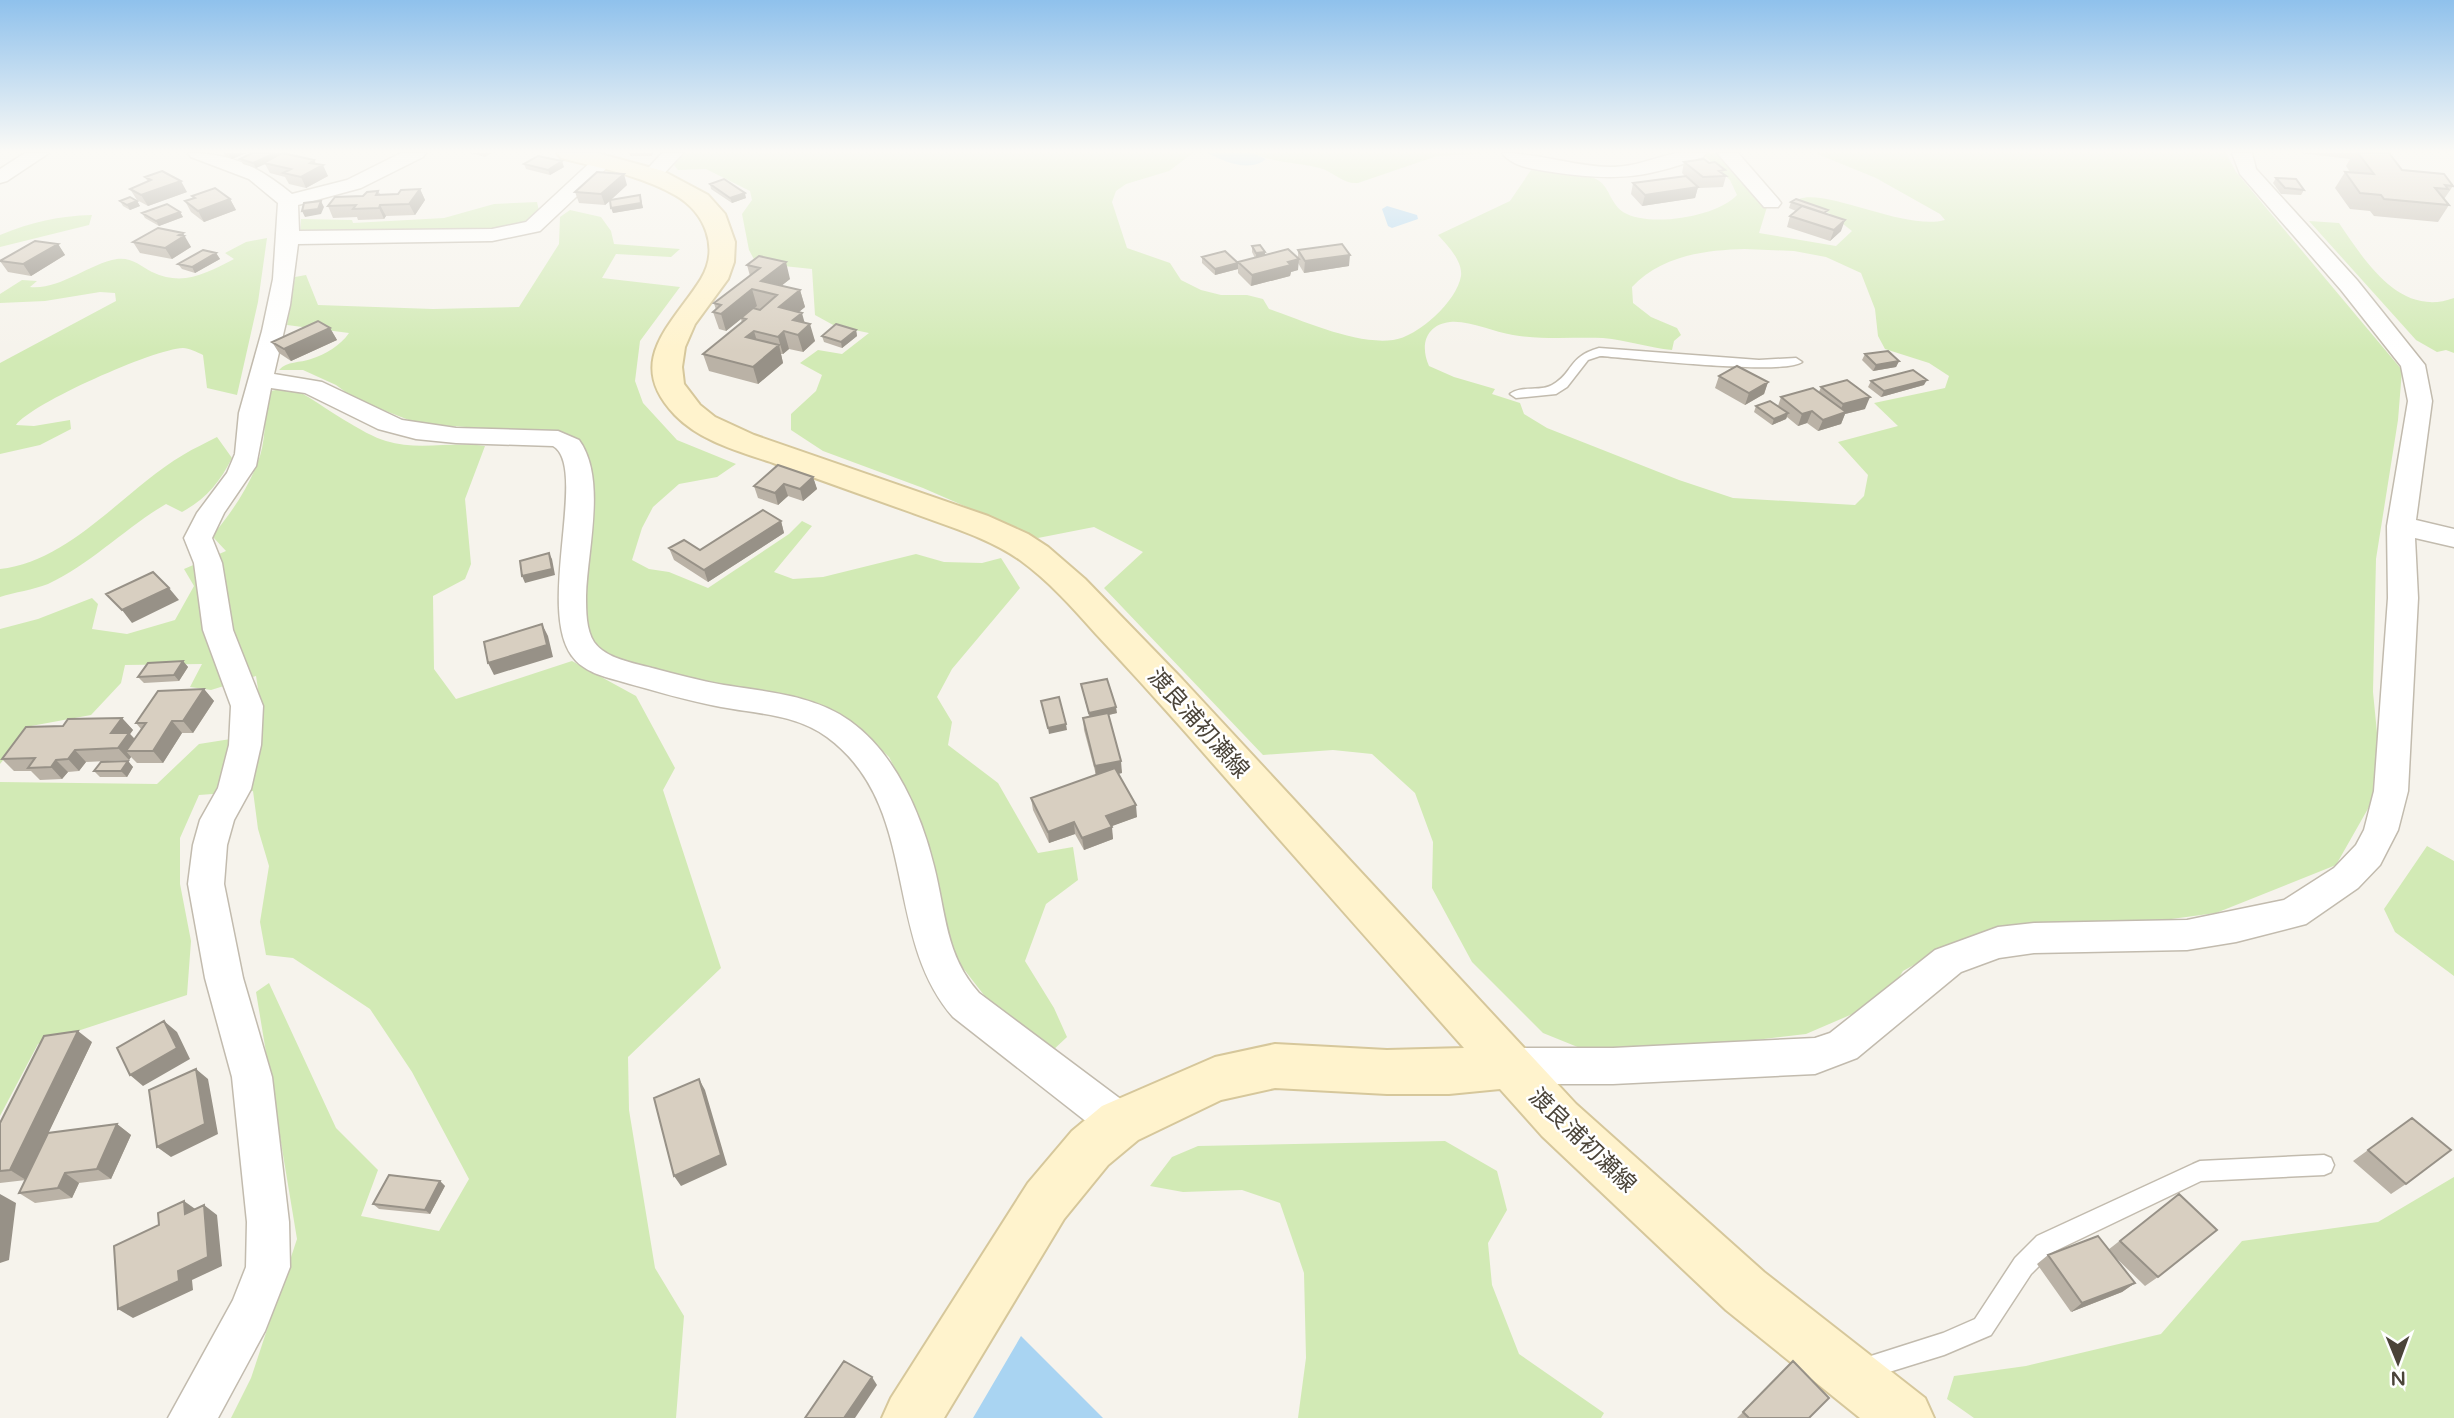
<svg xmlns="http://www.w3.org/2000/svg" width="2454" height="1418" font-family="'Varela Round','Noto Sans JP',sans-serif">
<rect width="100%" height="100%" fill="#f6f3ec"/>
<path fill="#d2eab5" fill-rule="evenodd" d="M684,153h509l-24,18 -43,13 -10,7 -4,11 15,46 43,15 11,17 20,10 20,5h26l16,4 6,10c35,12 87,36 124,31 25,-3 64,-39 68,-64 2,-15 -14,-31 -23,-41l72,-34 21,-31c20,1 48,1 65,9 14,7 13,23 27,33 26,16 94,5 114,-17l-7,-15 -28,-27h26l-4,3 43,51 -8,26 77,13 16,-15 -23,-18 -29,-10 -1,-4c27,-11 107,32 146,21l-5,-6 -64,-36 -61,-25h411l10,19 166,198 -4,50 -22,139 -3,133 9,92 -46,81 -120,48 -134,18 -133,14 -46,26 -18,29 -79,34 -75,9 -146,7 -42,-17 -71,-71 -40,-74 1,-46 -18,-49 -43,-39 -39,-4 -70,5 -159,-167 39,-36 -49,-25 -56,11 -115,-50 -100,-37 -32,-21v-16l25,-23 6,-16 -22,-12 18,-13 24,4 27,-21 -34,-7 -20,-11 -3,-46 -56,-6 -7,-13 -7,-36 10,-14 -2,-9 -44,-22 -28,1 -4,-5zM1745,249l49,2 32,6 35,16 14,36 3,27 7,13 44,14 20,13 -4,12 -71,15 24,23 -60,16 30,33 -4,21 -9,9 -122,-7 -54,-18 -132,-52 -23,-14 -4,-11 -28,-9 3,-5 -41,-12 -25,-11c-9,-20 -4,-41 21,-44 19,-2 43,10 63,13 30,5 60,2 90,3 24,2 46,10 69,12l2,-9 7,-6 -4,-7 -26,-11 -18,-14 -1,-16c29,-31 72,-37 113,-38z
M1253,153h237l-53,3 -79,27c-15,1 -22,-9 -35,-14 -23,-7 -47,-5 -70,-16z
M537,202l2,9c-13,12 -24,15 -41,17l-198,7 1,-16 51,1 1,3 91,-5 50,-14z
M570,210l31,7 10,14 3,13 66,5 -9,8 -55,-3 -14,24 78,9 -40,54 -5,40 8,22 34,37 59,24 -19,13 -38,7 -26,23 -11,21 -10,32 17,9 20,3 39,16 81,-54 13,-13 10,5 -38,46 19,7 30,-2 93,-23 28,8 38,1 19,-5 19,30 -68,81 -15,28 15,25 -4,23 50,38 40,70 35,-6 5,33 -32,24 -21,57 29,47 13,29 -16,15 -64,-53 -31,-40 -17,-38 -11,-62 -28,-81 -11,-21 -24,-23 -48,-31 -79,-11 -75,-17 -66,-22 -12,-17v-64l10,-75 -10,-46 -22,-18 -144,-9 -64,-25 -19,-14 -33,-15h-24c8,-9 21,-7 32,-11 15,-5 29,-13 38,-26l-62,-8 8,-48 11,-2 12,30 115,4 86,-2 40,-63 1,-27z
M92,215l-3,10 -89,22v-12c31,-13 59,-19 92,-20z
M2309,221l30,2c26,38 61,95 115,75v55l-8,-3 -9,2 -21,-12z
M267,238l-9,64 -21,93 -30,-7 -4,-33c-6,-3 -14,-7 -20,-7 -29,1 -151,55 -167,77l18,1 36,-6 1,9 -31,16 -40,9v-91l116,-62 -1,-8 -15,-1 -55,9 -45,2v-9l22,-14 15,1 -7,6c30,3 58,-23 87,-28 14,-2 24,7 35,13 32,15 54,1 82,-13l-9,-6 21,-11z
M285,388l15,4c22,13 64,43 86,49 32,10 67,0 99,5l-20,53 6,65 -6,15 -32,17 1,73 22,30 116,-38 64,35 39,72 -12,22 58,178 -93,89 1,53 26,158 29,48 -8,102h-445l20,-40 46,-139 -41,-247 13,-9 67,145 42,42 -17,46 78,15 30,-52 -57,-107 -42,-63 -77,-51 -27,-3 -6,-33 9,-56 -11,-37 -5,-38 -54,4 -19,43v46l11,57 -4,54 -149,49 -38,72v-334l157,2 42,-40 57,-9 4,-33 -4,-26 -45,14 -21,-3 12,-23 -77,1 -4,18 -30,32 -60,11 -31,38v-135l38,-10 54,-21 6,6 -6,25 35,5 48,-14 19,-34 -10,-17 42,-18 -14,-15c20,-24 38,-50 48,-80 7,-22 3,-44 11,-65z
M217,437l15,21c-12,24 -26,41 -50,54l-16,-8c-41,24 -75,60 -118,80 -15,6 -33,8 -48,13v-28c70,-7 125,-80 183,-114 11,-7 23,-12 34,-18z
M2427,846l27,15v115l-59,-44 -11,-23z
M1445,1141l52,30 10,39 -19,33 4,42 27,69 85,59 -3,5h-303l8,-60 -2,-85 -24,-70 -38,-13 -59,2 -33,-6 22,-29 26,-11z
M2454,1177v241h-480l-27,-19 7,-23 72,-10 135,-32 81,-93 136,-19z"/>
<path fill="#a9d4f2" d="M1207,153h46l13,6c-17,14 -42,2 -59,-6z
M1387,206l30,9 1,4 -26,9 -4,-2 -6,-17z
M1021,1336l82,82h-130z"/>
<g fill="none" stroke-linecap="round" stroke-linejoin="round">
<defs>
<path id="lane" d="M1599,348l160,12 37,-2 6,4c-19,14 -170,-4 -202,-6l-12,4 -21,27 -11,7 -40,4 -6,-4c11,-9 30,-2 42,-9 22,-12 15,-28 47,-37z
M2324,1155l7,3 3,7 -3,7 -7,3 -123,6 -148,71 -22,22 -40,61 -47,20 -84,26 -8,-3 -3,-8 3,-8 91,-29 32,-14 40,-61 22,-22 156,-72 7,-3z"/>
<path id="street" d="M25,153h24l-42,28 -7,2v-14z
M188,153c44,0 71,14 104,41l55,-14 54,-27h25l-3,4 -62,31 -63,17 1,26 193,-2 34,-7 69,-64h14l3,4 -3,4 -69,65 -48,10 -194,3 -8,61 -16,69 48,8 80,38 54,8 102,3 21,9c28,38 8,111 7,156 0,15 0,34 8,46 12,17 40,21 58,26 24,6 48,13 72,17 43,7 90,10 126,36 45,32 71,92 84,145 12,47 11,89 45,127l155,116 6,14 -6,14 -14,5 -14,-5 -153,-120c-71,-81 -32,-211 -126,-280 -32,-23 -69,-23 -106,-30 -33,-6 -66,-16 -98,-25 -18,-5 -40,-10 -51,-26 -36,-48 17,-190 -19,-210l-97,-3 -40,-4 -38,-10 -73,-36 -34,-5 -15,78 -32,47 -12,25 10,25 11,67 30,76 -2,39 -10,44 -17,31 -7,25 -3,39 19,94 29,99 17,145 1,45 -25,64 -47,87h-50l65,-118 13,-33 1,-45 -15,-145 -27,-99 -17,-94 5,-39 7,-25 18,-32 11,-43 2,-39 -28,-76 -9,-67 -10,-25 13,-25 30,-40 8,-19 4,-41 23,-82 11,-52 5,-76 -29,-24 -58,-22z
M662,153h21l-25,27h-14l-3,-4z
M1502,153c36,0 71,13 108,14 27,0 44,-10 68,-14 9,-1 19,0 28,0l-3,4c-59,22 -89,24 -151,15 -17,-3 -38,-4 -50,-19z
M1717,153h21l40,46 3,4 -3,4h-14z
M2232,153h20l4,16 101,111 68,85 7,36 -16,119 38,9v18l-39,-9 3,60 -10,193 -10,39 -18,35 -22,23 -52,36 -70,18 -49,8 -153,3 -35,5 -38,14 -104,86 -42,16 -202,10h-105l-14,-5 -6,-13 6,-13 14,-5h105l202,-10 15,-5 105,-83 63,-23 36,-4 153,-3 97,-20 50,-32 22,-23 8,-15 10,-39 14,-193 -1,-72 21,-125 -7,-35 -60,-76 -101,-116z"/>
<path id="secondary" d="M557,153h40l66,18 45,24 17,19 10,28 -1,20 -6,17 -33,45 -10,23 -3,20 2,17 16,21 15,12 39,18 234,81 40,18 20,13 37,32 97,100 394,425 188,168 161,126 9,20h-74l-134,-108 -184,-174 -42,-47 -51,5h-62l-112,-6 -54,12 -83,40 -30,25 -44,54 -120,199h-62l9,-20 137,-215 44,-52 30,-25 113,-49 60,-13 112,6 77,-2c-92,-104 -185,-209 -277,-314 -30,-34 -60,-67 -91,-100 -23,-26 -47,-53 -76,-74 -33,-23 -73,-34 -110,-48 -45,-16 -89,-32 -134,-48 -34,-12 -75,-22 -101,-49 -52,-54 -2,-91 26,-136 19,-31 4,-67 -26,-84 -35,-20 -76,-27 -114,-37z"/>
</defs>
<use href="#lane" stroke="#c2bbae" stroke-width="3"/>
<use href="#street" stroke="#c2bbae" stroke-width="3"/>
<use href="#secondary" stroke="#d6c79b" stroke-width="4"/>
<use href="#lane" fill="#fff" fill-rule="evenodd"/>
<use href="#street" fill="#fff" fill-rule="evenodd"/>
<use href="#secondary" fill="#fff3cd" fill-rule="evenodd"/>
</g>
<path fill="#bab2a6" d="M224,153h22l-14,6 -7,-3z
M470,153h22l-7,4z
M629,153h24l-1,3h-22z
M2299,153h90l13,17 51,16 -9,13 5,6 -11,17 -64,-6 -4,-5 -20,-2 -15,-21 10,-16h5l-4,-6 4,-7z
M287,154l27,6 2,4 12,12 -22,12 -17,-4 -4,-7 -15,-4 -5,-9 -9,4 -13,-4 -3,-5z
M1684,162l40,12 2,2 -3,11 -23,1 -4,-2 2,1 -3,11 -53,8 -11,-12 2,-11 52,-7 -3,-3z
M524,164l40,3 -14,8 -24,-6z
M145,177l42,15 -39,14 -11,-6 -7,-11 18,-7z
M2276,178l28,12 -3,5 -20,-1 -8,-11z
M710,184l36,14 -14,5 -21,-14z
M627,185l-16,15 29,-5 3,13 -30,5 -3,-12 -5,4 -26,-2 -4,-11z
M420,189l5,11 -10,15 -29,1 -2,3 -26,1 -1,-3 -24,1 -5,-12 50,-15 2,3h18z
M192,196l38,3 6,11 -32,12 -13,-10 -6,-11 9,-3z
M120,201h17l3,5 -10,4 -7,-4z
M1791,202l36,12 14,17 -11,10 -43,-14 3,-11 6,-5 -7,-3z
M180,212l3,5 -24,9 -14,-8 -3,-5z
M133,242l57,2h-1l2,3 -19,12 -32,-6z
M58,244l7,11 -34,21 -23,-4 -8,-11v-1z
M1252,246l13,6v3l33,3v-8l51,16 -45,7 -6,-10v7l-7,2 -1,4 -39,10 -13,-13v-11l17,-4 -3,-6z
M216,253l4,6 -25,14 -13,-4 -4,-5z
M759,256l31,23 -9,7 19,4 5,17 -6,5 16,29 -12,11 -14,-3 -6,5h-2l2,9 -25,21 -49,-13 -6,-17 39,-31 -1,-4 -15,12 -7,-2 -6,-17 3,-2 -2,-7 36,-27 -3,-11z
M1202,257l36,6v6l-23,6 -13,-12z
M330,328l7,12 -46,21 -12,-8 -7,-11z
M856,330l1,6 -15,12 -18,-6 -2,-6z
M1865,354l34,7 -3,6 -23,4 -11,-11z
M1719,376l49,6 -4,12 -19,11 -30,-17z
M1871,381l53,4 -43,12 -13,-10z
M1821,387l44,22 -20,5 -4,10 -23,7 -11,-8 -9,3 -11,-9 -1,2 -14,6 -18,-13 2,-6h22l3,-9 38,-5z
M813,477l4,12 -14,12 -15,-5 -10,9 -20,-7 -4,-12z
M781,521l3,12 -76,49 -34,-22 -5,-12 31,2z
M183,661l5,6 -9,14 -35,2 -6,-6z
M1081,684l36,29 -8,2 13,58 -4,1 19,43 -26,9 2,13 -29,11 -9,-16 -26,9 -16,-33 -2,-12 65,-23 -12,-45 -1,-12 6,-2z
M204,689l10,12 -21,32h-11l-19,30h-26l-6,-6 -2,3 -43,2 -7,9 -11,1 -6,7 -22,1 -9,-9h-17l-12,-12 61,-33 59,-8 11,12 -3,4 5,5 6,-10 -5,-6z
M128,761l5,6 -6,10h-27l-6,-6z
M92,1042l-44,91 69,-9 14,11 -20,44 -32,4 -7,15 -37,5 -16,-10 7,-13 -26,3v-60z
M2412,1118l-6,66 -15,10 -38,-33z
M440,1181l5,5 -15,28 -51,-5 -6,-5z
M2179,1194l-21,83 -13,9 -34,-33 24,30 -13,9 -51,20 -34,-48 11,-9 60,-5z
M1743,1412l66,6h-72z"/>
<path fill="#979187" d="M230,153h16l-14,6 -3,-5z
M275,153h11l1,2 -23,8 1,1 -9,4 -3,-5z
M314,160l4,8 5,-3 5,11 -22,12 -5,-11 9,-14z
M562,161l2,6 -14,8 -2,-5z
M624,174l3,11 -22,20 -4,-11z
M181,181l6,11 -39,14 -7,-11z
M1698,187l-3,11 -53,8 3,-11z
M420,189l5,11 -10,15 -6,-11z
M745,193l1,5 -14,5 -2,-5z
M640,195l3,13 -30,5 -2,-5z
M230,199l6,11 -32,12 -6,-11z
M137,201l3,5 -10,4 -3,-5z
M321,201l3,6 -3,7 -16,3 -3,-6z
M380,205l6,11 -2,3 -5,-11z
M180,212l3,5 -24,9 -3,-5z
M1845,220l-4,11 -11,10 4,-11z
M183,233l8,14 -19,12 -7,-11z
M58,244l7,11 -34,21 -8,-12z
M1265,252v5l-9,2v-6z
M216,253l4,6 -25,14 -3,-6z
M1350,255l-1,11 -45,7 1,-12z
M1299,259l-1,11 -7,2 -1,4 -39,10 1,-11z
M786,262l4,17 -19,15 -10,-13z
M1238,263v6l-23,6v-6z
M752,289l5,17 -31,25 -5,-17z
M800,290l5,17 -21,17 -5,-17z
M802,313l4,15 4,-4 5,17 -12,11 -10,-32z
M330,328l7,12 -46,21 -7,-12z
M856,330l1,6 -15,12 -1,-6z
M754,331l5,17 -13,-11z
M784,331l5,18 -6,5 -5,-17z
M779,345l4,18 -25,21 -5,-17z
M1899,361l-3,6 -23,4 3,-6z
M1927,380l-3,5 -43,12 3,-6z
M1768,382l-4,12 -19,11 4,-12z
M1870,397l-5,12 -20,5 -4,10 -23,7 5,-11 16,-6 4,-10z
M1812,411l-5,12 -9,3 4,-12z
M1788,413l-2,6 -14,6 2,-6z
M813,477l4,12 -14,12 -3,-12z
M784,484l4,12 -10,9 -3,-12z
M781,521l3,12 -76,49 -4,-12z
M549,553l3,6 3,16 -30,8 -3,-7z
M169,588l10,12 -47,23 -10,-13z
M542,624l6,12 5,21 -59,18 -6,-12z
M183,661l5,6 -9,14 -5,-6z
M204,689l10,12 -21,32 -10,-12z
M1116,707l1,6 -27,6 -1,-6z
M122,718l11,12 -3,4 10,11 -14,6 5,6 -2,3 -11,-12 -7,-15z
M172,721l10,12 -19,30 -10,-12z
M1066,724l1,6 -18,4 -1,-6z
M75,750l11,12 -7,9 -11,-12z
M56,760l12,12 -6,7 -11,-12z
M128,761l5,6 -6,10 -6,-6z
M1121,761l1,12 -26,5 -1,-12z
M1136,805l1,12 -30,11 -1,-12z
M1074,822l1,12 -26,9 -1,-11z
M1112,827l1,12 -29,11 -2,-12z
M164,1021l13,11 13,27 -47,27 -13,-11z
M78,1031l14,11 -66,138 -16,-10z
M196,1069l12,10 10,55 -47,23 -14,-10z
M699,1079l6,11 22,75 -46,21 -7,-10z
M117,1124l14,11 -20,44 -14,-10z
M65,1173l14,10 -7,15 -14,-10z
M440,1181l5,5 -15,28 -5,-4z
M0,1194l16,9 -7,57 -9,3z
M184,1201l14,10 -13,3z
M204,1205l13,10 5,51 -30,14 1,10 -60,28 -15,-9 60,-38z
M2135,1283l-13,9 -51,20 11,-9z
M872,1377l5,8 -22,33h-11z"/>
<path fill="#d8cfc1" stroke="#979187" stroke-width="2" d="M252,153h23l-22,10 -13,-4z
M282,153l32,7 -4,3 13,2 -22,12 -18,-4 8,-4 -27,-6z
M2358,153h31l13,17 42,4 9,12 -8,-1 3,4 -13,-1 14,17 -65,-6 -3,-4 -21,-2 -15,-21 29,2z
M538,156l24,5 -14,9 -24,-6z
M1704,159l5,4 6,-1 10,8 -6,1 7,5 -23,1 -19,-15z
M162,171l19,10 -40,14 -11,-6 21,-9 -6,-3z
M597,172l27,2 -23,20 -26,-2z
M1686,176l12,11 -53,8 -12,-12z
M2276,178l20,1 8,11 -19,-2z
M724,179l21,14 -15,5 -20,-14z
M215,188l15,11 -32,12 -13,-10 10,-3 -3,-2z
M420,189l-11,15 -29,1 -1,3 -26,1 3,-4 -28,1 7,-9 28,-1 4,-4 11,-1 -2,4 22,-1 3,-4z
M640,195l1,8 -30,5 -1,-8z
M130,197l7,4 -10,4 -7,-4z
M1796,199l32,11 -4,3 -33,-11z
M321,201l-3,8 -16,2 2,-8z
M167,204l13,8 -24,9 -14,-8z
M1802,206l43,14 -11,10 -44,-14z
M158,228l25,5 -4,2 5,1 -19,12 -32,-6z
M35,241l23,3 -35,20 -23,-3z
M1342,244l8,11 -45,6 -7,-11z
M1260,245l5,7 -9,1 -4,-7z
M1288,249l11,10 -11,3 3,3 -39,10 -14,-13z
M203,250l13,3 -24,14 -14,-3z
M1225,251l13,12 -23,6 -13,-12z
M759,256l27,6 -25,19 39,9 -21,17 23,6 -9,7 17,4 -12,11 -14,-4 -6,6 -24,-6 -8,6 33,8 -26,22 -50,-13 43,-35 -5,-1 12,-10 7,2 17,-15 -25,-6 -31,25 -8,-2 8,-7 -7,-2 46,-35 -13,-3z
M318,321l12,7 -46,21 -12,-7z
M836,324l20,6 -15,12 -19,-6z
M1888,351l11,10 -23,4 -11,-11z
M1737,366l31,16 -19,11 -30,-17z
M1913,370l14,10 -43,11 -13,-10z
M1847,380l23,17 -27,7 -22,-17z
M1813,388l33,24 -23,8 -11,-9 -10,3 -21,-17z
M1770,401l18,12 -14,6 -18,-13z
M778,465l35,12 -13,12 -16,-5 -9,9 -21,-7z
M763,510l18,11 -77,49 -35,-22 15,-8 16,10z
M549,553l3,16 -30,7 -2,-15z
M153,572l16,16 -47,22 -16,-16z
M542,624l5,21 -59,18 -4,-21z
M183,661l-9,14 -36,2 10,-14z
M1107,679l9,28 -27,6 -8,-29z
M204,689l-21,32h-11l-19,30h-27l20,-28h-10l22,-32z
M1059,697l7,27 -18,4 -7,-27z
M1108,713l13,48 -26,5 -12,-48z
M122,718l-11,15h18l-11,15 -43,2 -7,9 -12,1 -5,7 -23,1 7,-10 -33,1 24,-32 37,-1 5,-7z
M128,761l-7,10h-27l7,-9z
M1115,768l21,37 -30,11 6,11 -30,11 -8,-16 -26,10 -17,-34z
M164,1021l13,27 -47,27 -13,-27z
M78,1031l-68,139 -10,1v-48l44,-87z
M196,1069l9,55 -48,23 -8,-57z
M699,1079l22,76 -47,21 -20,-78z
M2412,1118l39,32 -45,34 -38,-34z
M117,1124l-20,45 -32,4 -7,15 -39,5 29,-60z
M389,1175l51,6 -15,29 -52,-6z
M2179,1194l38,36 -59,47 -38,-36z
M184,1201l1,13 19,-9 4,52 -30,14 1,10 -61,28 -4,-63 45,-21 -1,-12z
M2098,1236l37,47 -53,20 -34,-48z
M844,1361l28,16 -28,41h-39z
M1793,1361l36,37 -20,20h-60l-6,-6z"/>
<linearGradient id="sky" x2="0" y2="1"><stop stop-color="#8fc1ec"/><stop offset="0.43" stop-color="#fbfaf6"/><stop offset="1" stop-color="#fbfaf6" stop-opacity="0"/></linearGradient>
<rect width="2454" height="352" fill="url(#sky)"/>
<g text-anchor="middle" stroke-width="5" stroke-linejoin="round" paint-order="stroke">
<g font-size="23" fill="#4b4439" stroke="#fff">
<text transform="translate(1199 723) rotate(48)" y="8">渡良浦初瀬線</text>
<text transform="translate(1583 1140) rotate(44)" y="8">渡良浦初瀬線</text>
</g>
</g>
<g transform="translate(2398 1362) rotate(179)" stroke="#ffffff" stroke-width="5" paint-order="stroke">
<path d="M0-5L12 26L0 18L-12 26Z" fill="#4b4439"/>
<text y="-10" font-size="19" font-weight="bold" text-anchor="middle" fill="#4b4439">N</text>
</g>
</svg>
